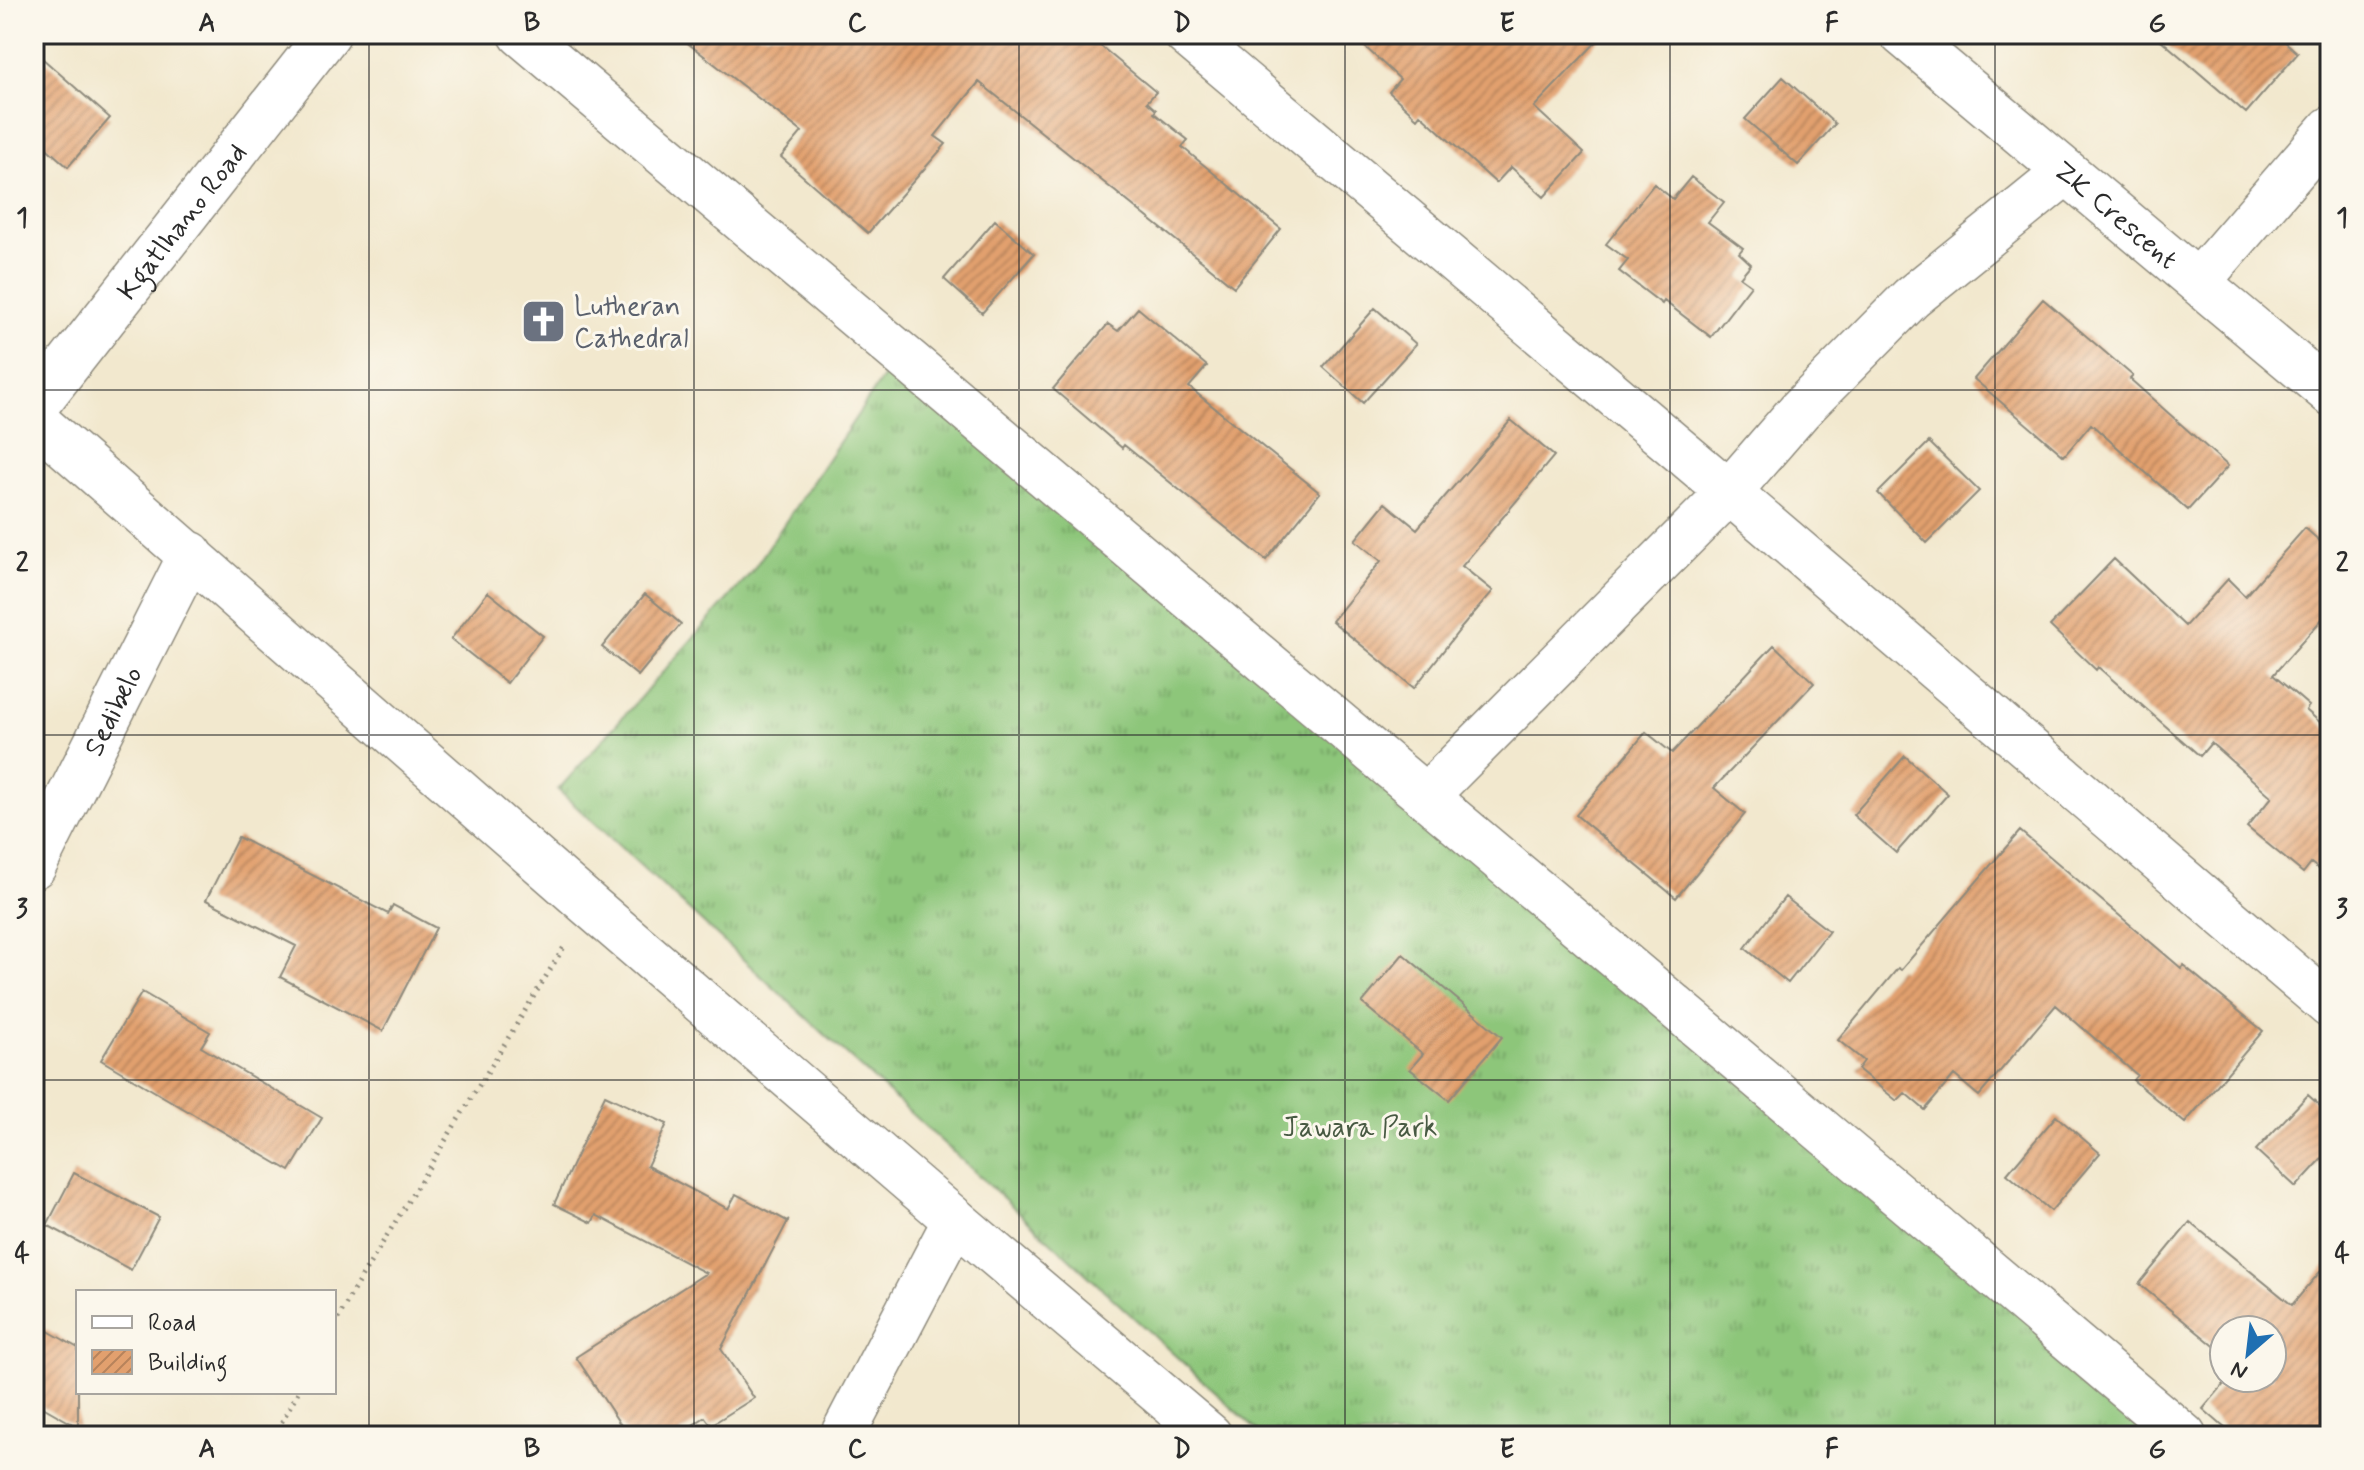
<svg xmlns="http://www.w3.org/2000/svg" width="2364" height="1470" font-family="Mynerve,sans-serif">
<defs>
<pattern id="grass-tufts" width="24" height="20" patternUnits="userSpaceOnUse" patternTransform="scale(2)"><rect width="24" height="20" fill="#8dc67a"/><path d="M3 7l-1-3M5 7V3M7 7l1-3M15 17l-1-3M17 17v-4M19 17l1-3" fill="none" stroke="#73a164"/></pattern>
<pattern id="building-hatch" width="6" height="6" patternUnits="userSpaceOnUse" patternTransform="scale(2)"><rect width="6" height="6" fill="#e2a06e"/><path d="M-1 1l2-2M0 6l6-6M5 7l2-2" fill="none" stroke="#b7835b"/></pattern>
</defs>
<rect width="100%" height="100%" fill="#fbf7ec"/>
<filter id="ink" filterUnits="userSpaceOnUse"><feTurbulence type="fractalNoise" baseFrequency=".0125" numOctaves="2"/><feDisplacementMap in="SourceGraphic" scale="16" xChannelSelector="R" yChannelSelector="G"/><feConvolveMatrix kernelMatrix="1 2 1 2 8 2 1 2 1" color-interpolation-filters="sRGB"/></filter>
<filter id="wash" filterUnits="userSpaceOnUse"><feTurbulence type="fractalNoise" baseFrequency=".006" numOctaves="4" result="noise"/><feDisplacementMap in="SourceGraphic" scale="32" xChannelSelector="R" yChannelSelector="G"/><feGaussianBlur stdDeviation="1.8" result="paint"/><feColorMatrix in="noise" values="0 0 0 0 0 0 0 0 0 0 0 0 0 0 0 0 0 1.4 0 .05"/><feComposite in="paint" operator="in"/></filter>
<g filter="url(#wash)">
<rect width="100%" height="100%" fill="#f2e8ce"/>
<path fill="url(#grass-tufts)" stroke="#5c7852" stroke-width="2" d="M898,355l1274,1081h-909l-705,-646 193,-217z"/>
<g id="blocks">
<path fill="url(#building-hatch)" d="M676,34h410l70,58 -9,10 9,8 -2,3 34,27 -6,7 99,82 -47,58 -255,-205 -44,54 11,8 -78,89 -87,-76 21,-25z
M1351,34h253l-70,73 50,46 -40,44 -33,-30 -15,16 -76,-69 -3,4 -28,-26 11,-13z
M2154,34h122l22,19 -52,60z
M34,51l76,67 -42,49 -34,-30z
M1783,77l52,47 -37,41 -53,-46z
M1691,177l33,25 -16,20 35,26 -4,5 12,11 -11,13 11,8 -40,52 -47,-36 -2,3 -43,-33 9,-11 -22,-16 48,-60 19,15z
M995,220l39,34 -52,59 -38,-34z
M2043,299l90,77 -3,3 98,87 -40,44 -97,-86 -27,32 -90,-77z
M1138,308l69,58 -18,21 131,106 -54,67 -142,-115 -2,3 -69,-59 55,-65 10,7z
M1375,308l41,36 -53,59 -40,-36z
M1511,420l43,36 -92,110 31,25 -31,36 -48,61 -82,-67 49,-60 -26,-21 30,-37 32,26z
M1929,442l50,49 -52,52 -49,-50z
M2305,528l25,22v60l-57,65 36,31 -3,4 24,21v147l-19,-15 -8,10 -56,-46 25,-30 -61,-54 -11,13 -102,-89 -2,3 -46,-44 64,-67 71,67 43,-47 17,17z
M488,592l55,44 -36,47 -56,-44z
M645,594l36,30 -43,52 -36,-29z
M1774,645l40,38 -100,105 31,26 -69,84 -100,-83 70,-83 26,21z
M1905,756l43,38 -52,59 -43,-38z
M2020,831l161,137 2,-3 80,66 -78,92 -52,-43 4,-5 -81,-70 -77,91 -25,-21 -29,35 -20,-17 -8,8 -39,-32 6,-8 -26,-21 60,-72 3,2z
M238,837l150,77 5,-9 43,23 -53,103 -103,-54 16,-31 -90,-46z
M1785,897l44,34 -41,52 -43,-35z
M1403,954l99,83 -53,63 -39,-31 13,-15 -61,-51z
M142,992l68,40 -9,15 121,71 -32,53 -189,-111z
M605,1095l62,29 -20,42 81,43 8,-15 51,27 2,-2 -68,130 33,49 -43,27 -6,-8 -29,19h-48l-52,-79 130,-84 -110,-58 -4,8 -38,-19z
M2308,1095l22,20v35l-34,37 -40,-37z
M2056,1116l44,37 -49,58 -44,-37z
M74,1173l85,44 -28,53 -84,-45z
M2190,1222l102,83 38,-45v176h-96l-31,-27 26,-31h43v-48h-48v24l-85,-70z
M34,1323l44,25v79l-44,-25z"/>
</g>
</g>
<g filter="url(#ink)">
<use href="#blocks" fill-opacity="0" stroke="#8e8a7c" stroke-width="2"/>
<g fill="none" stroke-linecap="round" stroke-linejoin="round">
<defs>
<g id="minor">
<path d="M521,34l1663,1402"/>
<path d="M1186,34l543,458 601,514"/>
<path id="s1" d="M1902,34l428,359"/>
<path d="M2198,282l132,-153"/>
<path id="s2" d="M34,408l294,-374"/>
<path d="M34,419l555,486 366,315 255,216"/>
<path d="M1426,796l303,-304 71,-82 111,-112 154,-125"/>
<path id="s3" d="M34,866l157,-312"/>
<path d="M842,1436l113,-216"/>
</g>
</defs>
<use href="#minor" stroke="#8e8a7c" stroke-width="47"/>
<path stroke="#8e8a7c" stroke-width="5" stroke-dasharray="2 6" stroke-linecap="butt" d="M334,1326l19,-35 211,-344
M274,1436l24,-44"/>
<use href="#minor" stroke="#fff" stroke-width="44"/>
</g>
</g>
<path fill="none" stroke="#2b2b2b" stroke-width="2" stroke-opacity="0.55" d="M369,34v1402M694,34v1402M1019,34v1402M1345,34v1402M1670,34v1402M1995,34v1402M34,390h2296M34,735h2296M34,1080h2296"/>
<defs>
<symbol id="church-square" viewBox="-11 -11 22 22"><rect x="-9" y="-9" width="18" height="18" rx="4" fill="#6b7280" stroke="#fbf7ec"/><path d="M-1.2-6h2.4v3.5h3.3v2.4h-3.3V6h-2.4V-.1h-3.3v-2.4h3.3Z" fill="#fff"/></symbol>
</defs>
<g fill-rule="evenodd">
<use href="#church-square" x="518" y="296" width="51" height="51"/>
</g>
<g text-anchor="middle" stroke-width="6" stroke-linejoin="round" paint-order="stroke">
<g font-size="28" fill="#2b2b2b" stroke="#fbf7ec">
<text dy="10" stroke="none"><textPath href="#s1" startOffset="280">ZK Crescent</textPath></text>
<text dy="10" stroke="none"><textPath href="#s2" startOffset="238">Kgatlhano Road</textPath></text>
<text dy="10" stroke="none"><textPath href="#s3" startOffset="174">Sedibelo</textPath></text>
</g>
<g font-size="28" fill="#5b616d" stroke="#fbf7ec" text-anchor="start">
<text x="574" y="315">Lutheran<tspan x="574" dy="32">Cathedral</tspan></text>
</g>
<g font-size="28" fill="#485a43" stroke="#fbf7ec">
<text x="1360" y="1136">Jawara Park</text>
</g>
</g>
<rect width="2364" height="1470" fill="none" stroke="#fbf7ec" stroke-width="88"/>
<rect x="76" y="1290" width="260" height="104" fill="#fbf7ec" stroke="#a8a59f" stroke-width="2"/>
<rect x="92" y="1316" width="40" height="12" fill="#ffffff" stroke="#a8a59f" stroke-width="2"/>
<text x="148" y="1330" font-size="24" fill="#2b2b2b">Road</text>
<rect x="92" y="1350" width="40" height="24" fill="url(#building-hatch)" stroke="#a8a59f" stroke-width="2"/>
<text x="148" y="1370" font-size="24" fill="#2b2b2b">Building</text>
<g transform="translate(2248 1354) rotate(208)"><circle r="38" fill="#fbf7ec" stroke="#a8a59f" stroke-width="2"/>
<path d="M0-6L14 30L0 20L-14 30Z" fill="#1f6fb2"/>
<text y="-12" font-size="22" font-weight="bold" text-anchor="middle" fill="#2b2b2b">N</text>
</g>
<rect x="44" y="44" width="2276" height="1382" fill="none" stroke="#2b2b2b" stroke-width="3"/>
<g font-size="26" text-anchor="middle" font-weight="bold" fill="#2b2b2b">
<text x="207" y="31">A</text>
<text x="532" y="31">B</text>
<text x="857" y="31">C</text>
<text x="1182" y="31">D</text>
<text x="1507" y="31">E</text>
<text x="1832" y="31">F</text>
<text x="2157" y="31">G</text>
<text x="22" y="226">1</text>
<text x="2342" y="226">1</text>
<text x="22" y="571">2</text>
<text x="2342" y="571">2</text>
<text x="22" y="917">3</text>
<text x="2342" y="917">3</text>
<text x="22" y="1262">4</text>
<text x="2342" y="1262">4</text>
<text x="207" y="1457">A</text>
<text x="532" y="1457">B</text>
<text x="857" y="1457">C</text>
<text x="1182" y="1457">D</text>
<text x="1507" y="1457">E</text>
<text x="1832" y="1457">F</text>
<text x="2157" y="1457">G</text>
</g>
</svg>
